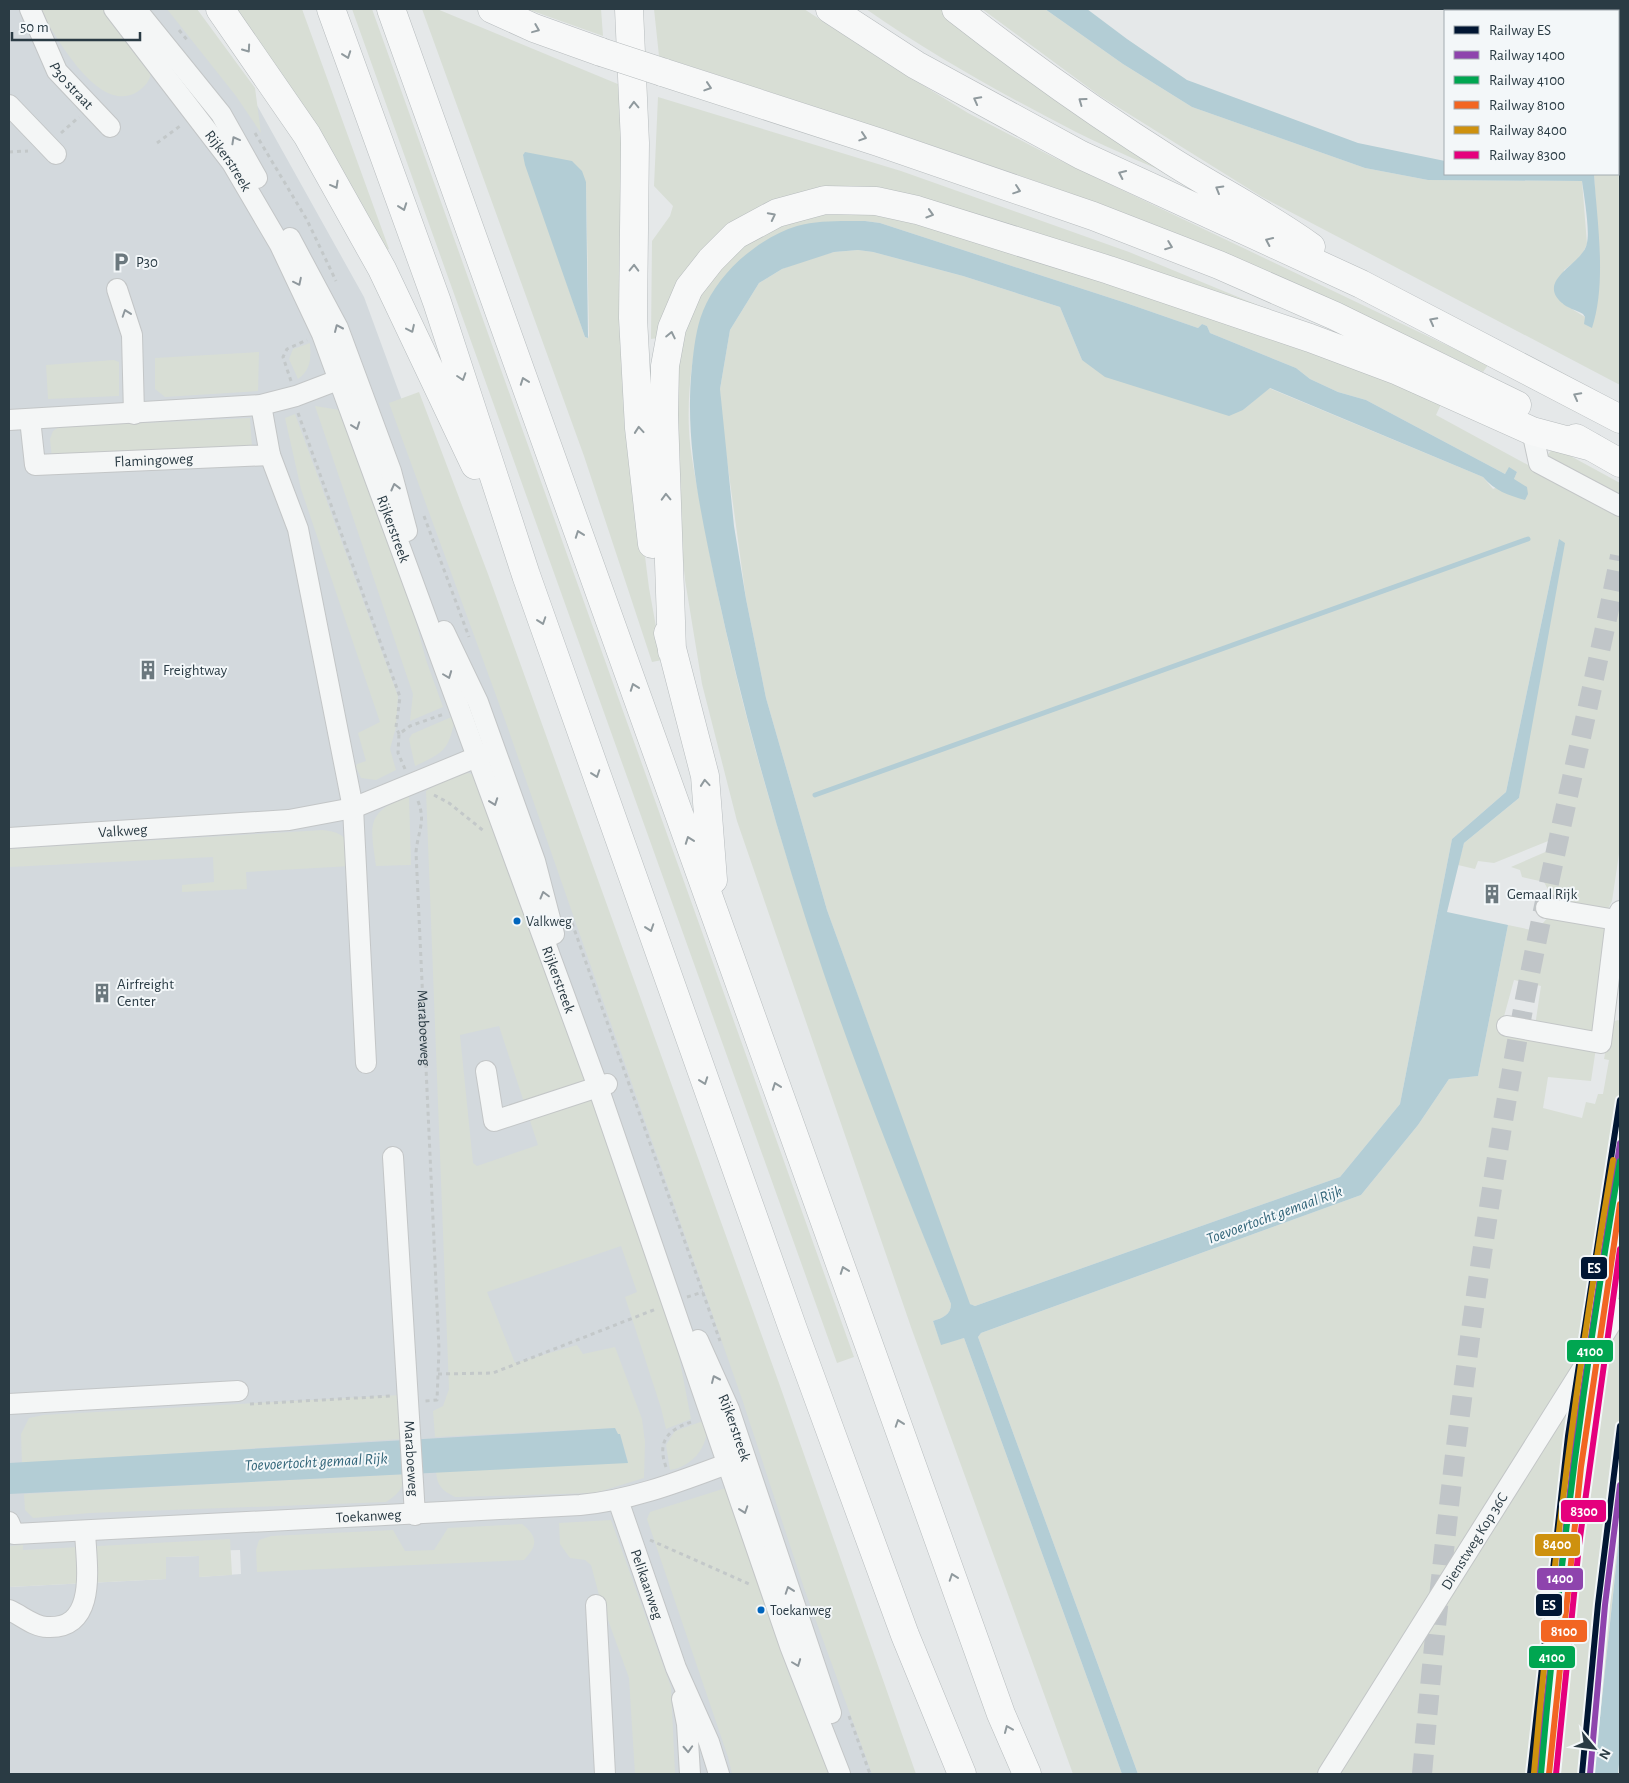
<svg xmlns="http://www.w3.org/2000/svg" width="1629" height="1783" font-family="'Alegreya Sans',sans-serif">
<rect width="100%" height="100%" fill="#e5e8e9"/>
<path fill="#d3d9dd" d="M9,9h171l78,98 106,190 213,580 317,897h-885v-187l157,-8 -1,-22 34,-1v21l42,-3 -1,-24 -231,6z"/>
<path fill="#d8ded5" fill-rule="evenodd" d="M39,9h69l44,55c0,13 -4,21 -15,28 -39,24 -82,-58 -98,-83z
M167,9h30l58,79 6,45 -25,-37z
M233,9h69l87,240 -4,2z
M352,9h20l482,1348 -17,6z
M422,9h15l188,78 5,350 19,151 13,72 -10,2 -68,-206zM523,155l63,27 3,153 -1,3 -3,-1z
M527,9h74l2,27z
M654,9h150l86,56 78,48 85,44 435,208 -5,7c-135,-65 -270,-127 -411,-178 -137,-49 -275,-93 -413,-138z
M866,9h82l245,176c-39,-18 -79,-34 -117,-53 -72,-37 -144,-77 -210,-123z
M982,9h63l78,55 69,43 173,61 63,12 154,1 5,63 -6,13 -17,13 -2,33 23,14 14,-62 -5,-81h24v-73l2,18v266l-358,-188 -162,-101z
M658,97l243,74 228,81 189,78 -445,-135 -139,36 -69,106 -14,2 1,-98 18,-25 3,-10 -19,-20z
M875,207l335,104 232,91 -6,13 184,100v332l-8,54 -4,8 -54,-8 -10,-19 -22,-5 -2,-7 -9,-3 55,-24 -3,-8 -69,28 -16,-2 -3,8 -17,-4 6,-22 55,-45 40,-259 -53,253 -54,47 -52,265 -60,73 -365,129 -6,-2 -142,-394 -61,-212 -20,-99 -25,-183 -1,-27 10,-59 29,-47 23,-14 25,-10 27,-7 24,-2 15,2 90,24 97,31 22,53 161,50 26,-22 214,89 10,12 21,-10 3,-7 -8,-4 -4,6 -139,-74 -28,-8 -28,-13 -14,-11 -86,-35 -3,-7 -5,-2 -4,4 -72,-25 -246,-80 -15,-2 -162,91c-10,38 -16,78 -14,118 1,22 6,45 10,67 7,37 14,75 22,112 51,239 139,468 230,695 0,11 -9,14 -18,17l8,23 23,-6 158,436h-49l-161,-444 -175,-509 -35,-137 -17,-104 -10,-99 3,-152 37,-65 64,-47z
M310,343c1,16 1,26 -12,36l-9,-20 4,-10z
M259,352l-1,39 -93,6 -10,-8v-31z
M114,360l5,2v34l-71,3 -2,-34z
M419,392l69,182 292,812 136,388h-44l-68,-186 -61,-186 -238,-682 -116,-317z
M315,406l25,4 68,182 18,68 17,47 -33,14 3,-27z
M295,414l103,282 -2,31 -6,22 6,21 -20,10 -15,-2 -5,-11 1,-3 9,-3 -8,-28 22,-11 -79,-233 -16,-71z
M250,418l2,29 -200,11 -2,-19 3,-8 6,-4z
M1554,447l66,36v15l-75,-40z
M456,715c-8,35 -9,36 -41,51l-6,-27 3,-5z
M468,773l7,2 12,11 191,565 13,68 -25,10 -5,-21 -36,-111 12,-5 -16,-46 -134,46 28,71 62,-18 6,9 32,-7 27,72 3,23 -1,36 -49,15 -140,4c-12,-6 -18,-11 -19,-25l192,-10 -8,-28h-2l-3,-6 -180,9 -2,-26 10,-5 6,-17 -23,-598 20,-12zM499,1026l39,119 -61,21 -4,-3 -13,-128z
M409,795l2,70 -35,1c-6,-43 -10,-53 33,-71z
M323,830c27,3 25,13 28,36l-105,6 1,17 -65,3v-7l32,-3 -1,-25 -204,10v-18z
M1550,915l58,13 -14,105 -59,-7 6,-40 -27,-6 -11,40 93,28 -5,33 -43,-4 -5,31 39,10 4,-16 9,2 3,-10h5l6,-34 -5,-1 7,-37 7,-2 2,1v278l-6,6 -296,469h-180l-160,-437 3,-4 380,-138 57,-70 31,-46 29,-3 30,-151 28,6z
M1620,1324v205l-26,245h-260z
M400,1395l2,44 -380,24 -1,-29 8,-16 14,-3z
M706,1420c5,24 -12,46 -36,50l-4,-25 9,-14z
M404,1474c1,14 -7,21 -18,28l-296,11 -57,5 -8,-8 -1,-16z
M732,1486l55,183 42,105h-97l-4,-17 -81,-238 3,-7z
M611,1520l60,167 4,87h-40l-6,-96 -30,-83 -8,-30 -6,-5 -15,-2 -10,-14 -1,-21z
M522,1524c16,13 16,21 2,36l-267,12 -1,-22 3,-10 12,-4 122,-6 12,21 29,-1 14,-22z
M230,1539l2,36 -33,2v-21l-33,1v22l-157,8v-41l14,-1v5z"/>
<path fill="#b3cdd5" d="M1045,9h42l40,30 60,41 171,63 87,18v13h149c3,47 13,109 -2,154l-8,-4 1,-7 -2,-3c-7,-4 -16,-6 -21,-11 -27,-24 22,-39 25,-60 3,-13 -3,-47 -5,-62l-154,-1 -63,-12 -173,-61 -69,-43z
M525,152l47,9 10,10 4,11 2,156 -3,-1 -60,-172 -2,-10z
M865,221l15,2 246,80 72,25 4,-4 5,2 3,7 86,35 14,11 28,13 28,8 139,74 4,-7 8,5 -3,7 13,8 1,7 -3,6c-17,-5 -30,-9 -42,-23l-213,-89 -27,22 -14,6 -124,-39 -23,-17 -22,-53 -97,-31 -90,-24 -15,-2 -24,2 -52,17 -23,14 -29,47 -10,59 14,137 12,73 20,99 61,212 143,394 5,2 365,-129 60,-73 52,-265 54,-47 53,-253 6,4 -46,255 -55,45 -17,69 61,13 -30,151 -29,3 -31,46 -57,70 -380,138 -3,4 160,437h-16l-158,-436 -23,7 -8,-24c9,-3 18,-6 18,-17 -44,-109 -89,-218 -127,-330 -43,-127 -80,-257 -108,-388 -15,-73 -32,-145 -24,-220 2,-18 4,-38 11,-55 15,-38 55,-73 94,-85 22,-6 45,-5 68,-5z
M615,1428l3,6h2l8,29 -619,31v-31z
M1620,1529v225l-2,20h-24z"/>
<g fill="none" stroke-linecap="round" stroke-linejoin="round">
<path stroke="#b3cdd5" stroke-width="5" d="M815,795l713,-256"/>
<path stroke="#c0c5c8" stroke-width="20" stroke-dasharray="20 10" stroke-linecap="butt" d="M1422,1774c23,-260 54,-519 103,-775 29,-148 65,-295 95,-443"/>
<defs>
<g id="minor">
<path id="s2" d="M30,9l27,62 53,56"/>
<path id="s3" d="M114,9l118,154 48,82 42,89 276,753 192,559 50,128"/>
<path d="M136,9l85,105 36,64"/>
<path d="M1613,9v2"/>
<path d="M1618,32l2,12"/>
<path d="M9,105l47,49"/>
<path d="M290,238l48,90 53,143 16,60"/>
<path d="M117,289l15,46 2,79"/>
<path id="s4" d="M30,419l5,46 235,-10 -9,-50"/>
<path d="M9,420l252,-15 35,-9 55,-21"/>
<path d="M1532,431l7,32 81,43"/>
<path d="M270,455l28,74 55,279 13,255"/>
<path d="M444,631l34,71 57,159 19,73"/>
<path id="s5" d="M9,838l280,-18 64,-12 136,-56"/>
<path d="M1546,908l70,12"/>
<path d="M1507,1026l94,17 15,-123 4,-9"/>
<path d="M486,1071l8,50 113,-37"/>
<path id="s6" d="M393,1157l22,358"/>
<path id="s7" d="M698,1340l31,69 102,304"/>
<path d="M9,1404l229,-13"/>
<path id="s8" d="M618,1500l58,168 33,74 10,32"/>
<path id="s9" d="M9,1522l5,12 566,-29c56,-5 108,-27 160,-46"/>
<path d="M596,1605l9,169"/>
<path d="M9,1610c12,5 25,17 38,17 52,3 39,-64 38,-96"/>
<path d="M682,1699l5,25 3,50"/>
<path id="s10" d="M1328,1774l292,-465"/>
</g>
<path id="highway" d="M220,9l87,126 75,134 93,196
M331,9l106,293 89,273 267,754 112,306 57,139
M391,9l610,1705 26,60
M492,9l42,19 67,24
M629,9l6,134 -2,175 6,110 13,116
M830,9l86,56 165,90 280,129 259,135
M956,9c69,54 142,106 217,153 46,29 94,53 138,85
M662,72l216,70 215,74 126,49 116,51 182,89
M1576,438l44,25
M668,633l37,143 8,104
M672,651l-8,-236 1,-49 7,-38 17,-40 22,-28 25,-25 41,-22 48,-13 51,1 41,9 192,60 201,68 88,33 134,60 60,16"/>
</defs>
<use href="#minor" stroke="#c3c6c7" stroke-width="22"/>
<use href="#highway" stroke="#b7bcbe" stroke-width="29"/>
<g stroke="#c3c8c9" stroke-width="3" stroke-dasharray="4 4" stroke-linecap="butt">
<path d="M179,30l9,11"/>
<path d="M61,133l18,-16"/>
<path d="M255,133l52,87 29,61"/>
<path d="M157,143l23,-17"/>
<path d="M9,152l19,-1"/>
<path d="M291,381l-8,-24 4,-8 20,-9"/>
<path d="M298,413l102,284 -4,30 3,7"/>
<path d="M424,516l45,121"/>
<path d="M405,769l-7,-16 1,-19 11,-8 34,-12"/>
<path d="M434,795l15,8 36,29"/>
<path id="s1" d="M418,801c8,21 0,30 -2,51l23,497 -2,51 -12,1"/>
<path d="M572,923l148,418"/>
<path d="M687,1297l16,-5"/>
<path d="M438,1374l55,-1 163,-64"/>
<path d="M250,1404l141,-8"/>
<path d="M666,1467c-10,-28 4,-38 28,-46"/>
<path d="M650,1540l99,44"/>
<path d="M849,1716l21,58"/>
</g>
<use href="#minor" stroke="#f4f6f6" stroke-width="20"/>
<use href="#highway" stroke="#f7f8f8" stroke-width="28"/>
<defs>
<path id="highway-bridge" d="M601,52l61,20"/>
</defs>
<use href="#highway-bridge" stroke="#b7bcbe" stroke-width="29" stroke-linecap="butt"/>
<use href="#highway-bridge" stroke="#f7f8f8" stroke-width="28"/>
<defs>
<path id="rail-1" d="M1530,1774l38,-338 52,-336
M1582,1774l16,-170 22,-178"/>
<path id="rail-2" d="M1538,1774l38,-337 44,-294
M1590,1774l15,-169 15,-120"/>
<path id="rail-3" d="M1541,1774c18,-206 44,-410 79,-613"/>
<path id="rail-4" d="M1549,1774l32,-307 39,-263"/>
<path id="rail-5" d="M1534,1773c18,-205 44,-410 79,-613"/>
<path id="rail-6" d="M1556,1774l23,-229 41,-296"/>
</defs>
<use href="#rail-1" stroke="#f3f7f9" stroke-width="10"/>
<use href="#rail-2" stroke="#f3f7f9" stroke-width="10"/>
<use href="#rail-3" stroke="#f3f7f9" stroke-width="10"/>
<use href="#rail-4" stroke="#f3f7f9" stroke-width="10"/>
<use href="#rail-5" stroke="#f3f7f9" stroke-width="10"/>
<use href="#rail-6" stroke="#f3f7f9" stroke-width="10"/>
<use href="#rail-1" stroke="#011633" stroke-width="6"/>
<use href="#rail-2" stroke="#8e44ad" stroke-width="6"/>
<use href="#rail-3" stroke="#00a651" stroke-width="6"/>
<use href="#rail-4" stroke="#f26522" stroke-width="6"/>
<use href="#rail-5" stroke="#ce910e" stroke-width="6"/>
<use href="#rail-6" stroke="#e5007d" stroke-width="6"/>
</g>
<defs><path id="oneway-chevron" d="M-2-3.5L2.5 0L-2 3.5" fill="none" stroke-width="1.6" stroke-linecap="round" stroke-linejoin="round" transform="scale(1.25)"/></defs>
<g stroke="#909a9e">
<use href="#oneway-chevron" transform="translate(536 29) rotate(22)"/>
<use href="#oneway-chevron" transform="translate(247 49) rotate(55)"/>
<use href="#oneway-chevron" transform="translate(347 55) rotate(70)"/>
<use href="#oneway-chevron" transform="translate(708 87) rotate(18)"/>
<use href="#oneway-chevron" transform="translate(977 100) rotate(-152)"/>
<use href="#oneway-chevron" transform="translate(1082 101) rotate(-144)"/>
<use href="#oneway-chevron" transform="translate(634 105) rotate(-92)"/>
<use href="#oneway-chevron" transform="translate(863 137) rotate(18)"/>
<use href="#oneway-chevron" transform="translate(1122 174) rotate(-155)"/>
<use href="#oneway-chevron" transform="translate(335 185) rotate(61)"/>
<use href="#oneway-chevron" transform="translate(1219 189) rotate(-150)"/>
<use href="#oneway-chevron" transform="translate(1017 190) rotate(19)"/>
<use href="#oneway-chevron" transform="translate(403 207) rotate(70)"/>
<use href="#oneway-chevron" transform="translate(930 214) rotate(17)"/>
<use href="#oneway-chevron" transform="translate(772 216) rotate(-27)"/>
<use href="#oneway-chevron" transform="translate(1269 241) rotate(-155)"/>
<use href="#oneway-chevron" transform="translate(1169 246) rotate(21)"/>
<use href="#oneway-chevron" transform="translate(634 268) rotate(-89)"/>
<use href="#oneway-chevron" transform="translate(1433 321) rotate(-152)"/>
<use href="#oneway-chevron" transform="translate(411 329) rotate(65)"/>
<use href="#oneway-chevron" transform="translate(671 335) rotate(-78)"/>
<use href="#oneway-chevron" transform="translate(462 377) rotate(72)"/>
<use href="#oneway-chevron" transform="translate(524 381) rotate(-110)"/>
<use href="#oneway-chevron" transform="translate(1577 396) rotate(-152)"/>
<use href="#oneway-chevron" transform="translate(639 430) rotate(-95)"/>
<use href="#oneway-chevron" transform="translate(666 497) rotate(-92)"/>
<use href="#oneway-chevron" transform="translate(579 534) rotate(-110)"/>
<use href="#oneway-chevron" transform="translate(542 621) rotate(71)"/>
<use href="#oneway-chevron" transform="translate(634 687) rotate(-110)"/>
<use href="#oneway-chevron" transform="translate(596 774) rotate(71)"/>
<use href="#oneway-chevron" transform="translate(705 783) rotate(-95)"/>
<use href="#oneway-chevron" transform="translate(689 840) rotate(-110)"/>
<use href="#oneway-chevron" transform="translate(650 928) rotate(71)"/>
<use href="#oneway-chevron" transform="translate(704 1081) rotate(70)"/>
<use href="#oneway-chevron" transform="translate(776 1086) rotate(-110)"/>
<use href="#oneway-chevron" transform="translate(844 1270) rotate(-110)"/>
<use href="#oneway-chevron" transform="translate(899 1423) rotate(-109)"/>
<use href="#oneway-chevron" transform="translate(953 1577) rotate(-109)"/>
<use href="#oneway-chevron" transform="translate(1008 1729) rotate(-113)"/>
</g>
<g stroke="#8f989d">
<use href="#oneway-chevron" transform="translate(235 140) rotate(-119)"/>
<use href="#oneway-chevron" transform="translate(298 282) rotate(64)"/>
<use href="#oneway-chevron" transform="translate(126 313) rotate(-109)"/>
<use href="#oneway-chevron" transform="translate(338 328) rotate(-114)"/>
<use href="#oneway-chevron" transform="translate(356 426) rotate(70)"/>
<use href="#oneway-chevron" transform="translate(395 487) rotate(-104)"/>
<use href="#oneway-chevron" transform="translate(448 675) rotate(69)"/>
<use href="#oneway-chevron" transform="translate(494 802) rotate(70)"/>
<use href="#oneway-chevron" transform="translate(544 895) rotate(-105)"/>
<use href="#oneway-chevron" transform="translate(715 1379) rotate(-114)"/>
<use href="#oneway-chevron" transform="translate(744 1510) rotate(71)"/>
<use href="#oneway-chevron" transform="translate(789 1590) rotate(-109)"/>
<use href="#oneway-chevron" transform="translate(797 1663) rotate(69)"/>
<use href="#oneway-chevron" transform="translate(688 1749) rotate(87)"/>
</g>
<defs>
<symbol id="parking-bare" viewBox="-9 -9 18 18"><path d="M-3.5-5.5H1a3.5 3.5 0 0 1 0 7H-1V5.5H-3.5ZM-1-3.4V-.6H.8a1.4 1.4 0 0 0 0-2.8Z" fill="#6b787e" stroke="#f3f7f9" stroke-width="2.5" paint-order="stroke"/></symbol>
<symbol id="building-bare" viewBox="-9 -9 18 18"><path d="M-4-6H4V6H1V3H-1V6H-4ZM-2.5-4.3h1.7v1.8h-1.7ZM.8-4.3h1.7v1.8H.8ZM-2.5-1h1.7V.8h-1.7ZM.8-1h1.7V.8H.8Z" fill="#6b787e" stroke="#f3f7f9" stroke-width="2.5" paint-order="stroke"/></symbol>
</defs>
<g fill-rule="evenodd">
<use href="#parking-bare" x="107" y="248" width="28" height="28"/>
<use href="#building-bare" x="134" y="656" width="28" height="28"/>
<use href="#building-bare" x="1478" y="880" width="28" height="28"/>
<use href="#building-bare" x="88" y="979" width="28" height="28"/>
</g>
<g fill="#0065bd" stroke="#f3f7f9" stroke-width="2">
<circle cx="517" cy="921" r="4.5"/>
<circle cx="761" cy="1610" r="4.5"/>
</g>
<g text-anchor="middle" stroke-width="4" stroke-linejoin="round" paint-order="stroke">
<g font-size="14" fill="#2a3b44" stroke="#f3f7f9" text-anchor="start">
<text x="526" y="926">Valkweg</text>
<text x="770" y="1615">Toekanweg</text>
</g>
<g font-size="15" fill="#2a3b44" stroke="#f3f7f9">
<text dy="5" stroke="none"><textPath href="#s2" startOffset="88">P30 straat</textPath></text>
<text dy="5" stroke="none"><textPath href="#s3" startOffset="190">Rijkerstreek</textPath></text>
<text dy="5" stroke="none"><textPath href="#s4" startOffset="165">Flamingoweg</textPath></text>
<text dy="5" stroke="none"><textPath href="#s3" startOffset="595">Rijkerstreek</textPath></text>
<text dy="5" stroke="none"><textPath href="#s5" startOffset="114">Valkweg</textPath></text>
<text dy="5" stroke="none"><textPath href="#s3" startOffset="1075">Rijkerstreek</textPath></text>
<text dy="5" stroke="none"><textPath href="#s1" startOffset="228">Maraboeweg</textPath></text>
<text dy="5" stroke="none"><textPath href="#s7" startOffset="95">Rijkerstreek</textPath></text>
<text dy="5" stroke="none"><textPath href="#s6" startOffset="302">Maraboeweg</textPath></text>
<text dy="5" stroke="none"><textPath href="#s9" startOffset="368">Toekanweg</textPath></text>
<text dy="5" stroke="none"><textPath href="#s10" startOffset="275">Dienstweg Kop 36C</textPath></text>
<text dy="5" stroke="none"><textPath href="#s8" startOffset="89">Pelikaanweg</textPath></text>
</g>
<g font-size="15" fill="#2a3b44" stroke="#f3f7f9" text-anchor="start">
<text x="136" y="267">P30</text>
<text x="163" y="675">Freightway</text>
<text x="1507" y="899">Gemaal Rijk</text>
<text x="117" y="989">Airfreight<tspan x="117" dy="17">Center</tspan></text>
</g>
<g font-size="16" font-style="italic" fill="#33667a" stroke="#f3f7f9">
<text transform="translate(1274 1214) rotate(-20)" y="6">Toevoertocht gemaal Rijk</text>
<text transform="translate(316 1461) rotate(-3)" y="6">Toevoertocht gemaal Rijk</text>
</g>
</g>
<g stroke="#f3f7f9" stroke-width="2">
<rect x="1580" y="1256" width="28" height="24" rx="5" fill="#011633"/>
<rect x="1566" y="1339" width="48" height="24" rx="5" fill="#00a651"/>
<rect x="1560" y="1499" width="47" height="24" rx="5" fill="#e5007d"/>
<rect x="1534" y="1533" width="47" height="24" rx="5" fill="#ce910e"/>
<rect x="1536" y="1567" width="48" height="24" rx="5" fill="#8e44ad"/>
<rect x="1535" y="1593" width="28" height="24" rx="5" fill="#011633"/>
<rect x="1540" y="1619" width="48" height="24" rx="5" fill="#f26522"/>
<rect x="1528" y="1645" width="48" height="24" rx="5" fill="#00a651"/>
</g>
<g font-size="14" text-anchor="middle" font-weight="bold" fill="#fff">
<text x="1594" y="1273">ES</text>
<text x="1590" y="1356">4100</text>
<text x="1584" y="1516">8300</text>
<text x="1557" y="1549">8400</text>
<text x="1560" y="1583">1400</text>
<text x="1549" y="1610">ES</text>
<text x="1564" y="1636">8100</text>
<text x="1552" y="1662">4100</text>
</g>
<rect width="1629" height="1783" fill="none" stroke="#2a3b44" stroke-width="20"/>
<rect x="1444" y="10" width="175" height="165" fill="#f3f7f9" stroke="#a3acb1"/>
<rect x="1454" y="26" width="25" height="8" fill="#011633" stroke="#a3acb1"/>
<text x="1489" y="35" font-size="15" fill="#2a3b44">Railway ES</text>
<rect x="1454" y="51" width="25" height="8" fill="#8e44ad" stroke="#a3acb1"/>
<text x="1489" y="60" font-size="15" fill="#2a3b44">Railway 1400</text>
<rect x="1454" y="76" width="25" height="8" fill="#00a651" stroke="#a3acb1"/>
<text x="1489" y="85" font-size="15" fill="#2a3b44">Railway 4100</text>
<rect x="1454" y="101" width="25" height="8" fill="#f26522" stroke="#a3acb1"/>
<text x="1489" y="110" font-size="15" fill="#2a3b44">Railway 8100</text>
<rect x="1454" y="126" width="25" height="8" fill="#ce910e" stroke="#a3acb1"/>
<text x="1489" y="135" font-size="15" fill="#2a3b44">Railway 8400</text>
<rect x="1454" y="151" width="25" height="8" fill="#e5007d" stroke="#a3acb1"/>
<text x="1489" y="160" font-size="15" fill="#2a3b44">Railway 8300</text>
<g transform="translate(1594 1748) rotate(119)" stroke="#f3f7f9" stroke-width="4" paint-order="stroke">
<path d="M0-4L9 19L0 12L-9 19Z" fill="#2a3b44"/>
<text y="-8" font-size="14" font-weight="bold" text-anchor="middle" fill="#2a3b44">N</text>
</g>
<path d="M12 32v8h128v-8" fill="none" stroke="#2a3b44" stroke-width="2.5"/>
<text x="20" y="32" font-size="15" fill="#2a3b44" stroke="#f3f7f9" stroke-width="4" paint-order="stroke">50 m</text>
</svg>
